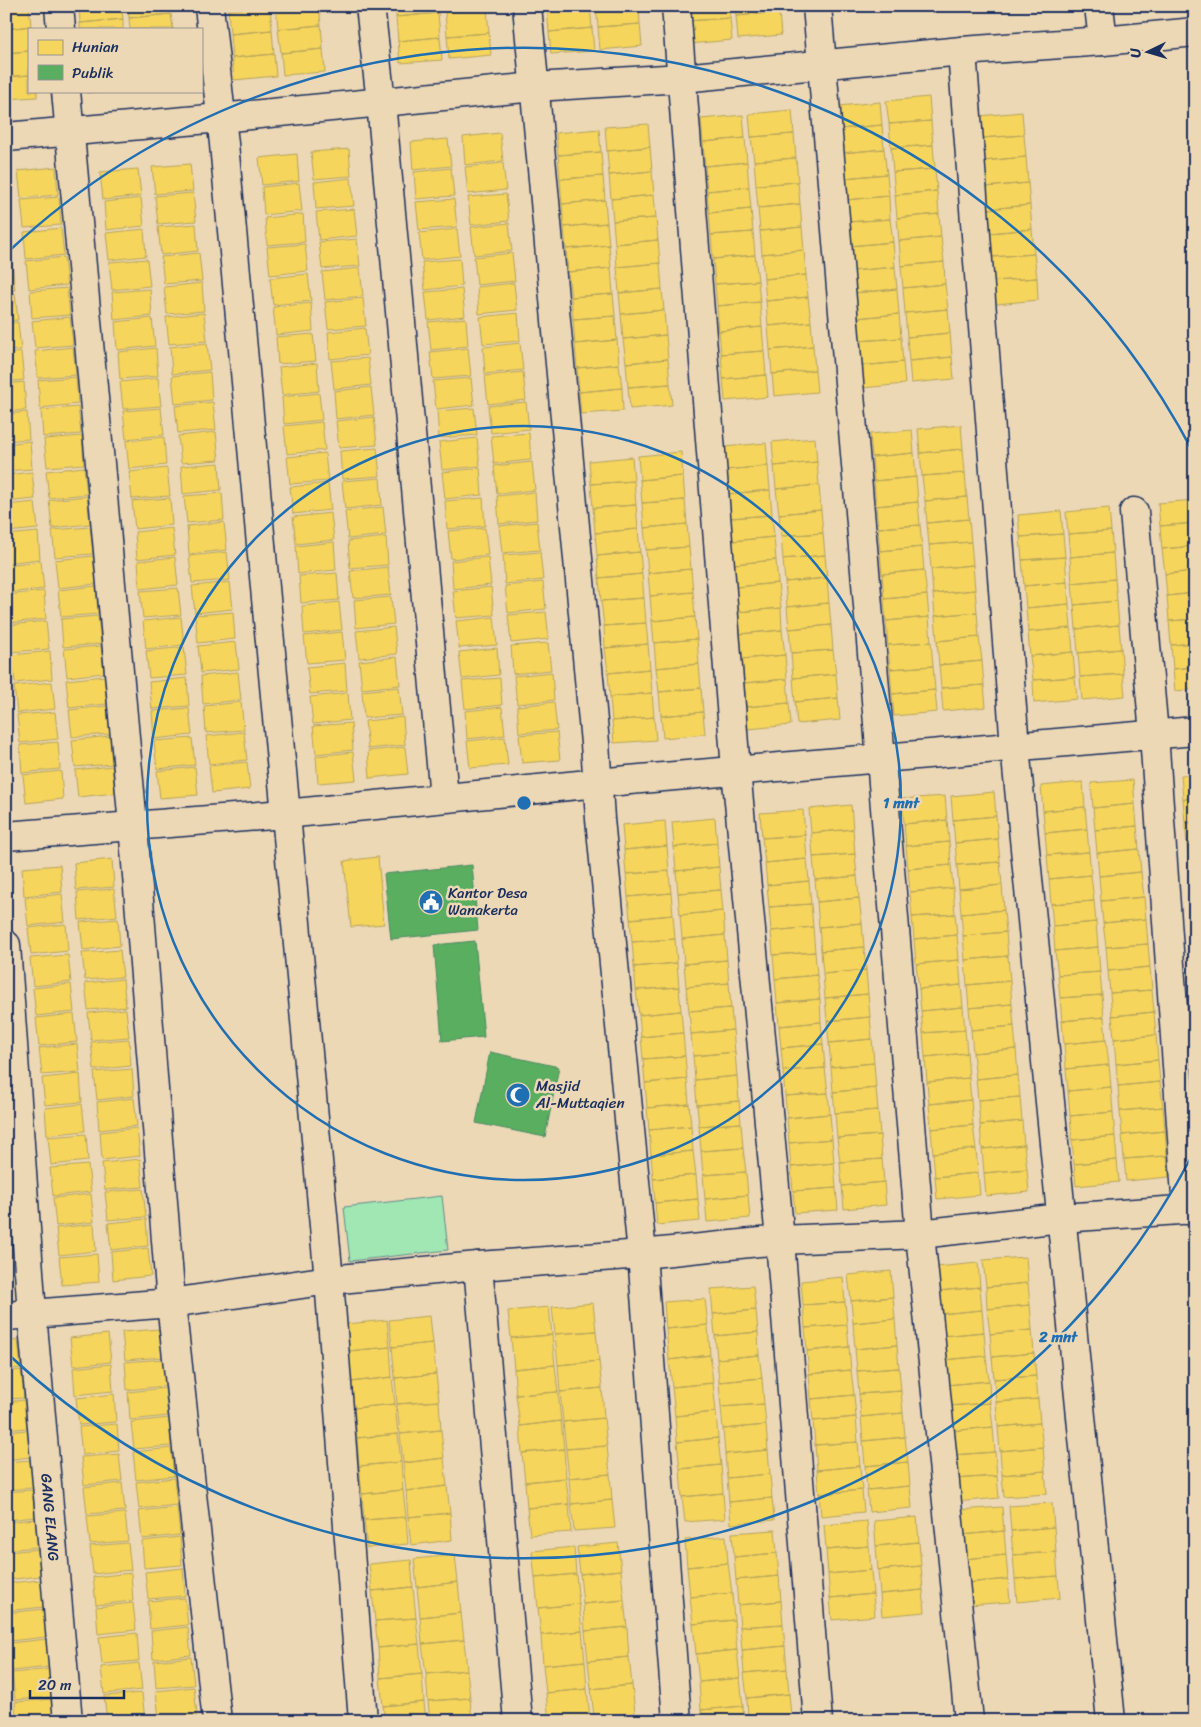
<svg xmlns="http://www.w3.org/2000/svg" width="1201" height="1727" font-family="Sriracha,sans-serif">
<rect width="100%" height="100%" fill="#edd8b6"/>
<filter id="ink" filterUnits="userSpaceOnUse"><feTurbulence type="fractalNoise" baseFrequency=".02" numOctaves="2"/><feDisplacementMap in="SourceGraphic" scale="10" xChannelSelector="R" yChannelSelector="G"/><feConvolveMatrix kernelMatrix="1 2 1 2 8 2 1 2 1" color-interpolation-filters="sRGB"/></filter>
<g filter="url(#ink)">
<path fill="#a1e7b4" stroke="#5e8b89" d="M442,1196l6,54 -98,11 -6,-54z"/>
<path fill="#f6d55c" stroke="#b4a35d" d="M6,6h23l2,20 -25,3z
M79,6h42l2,13 -43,4z
M128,6h43v8l-42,4z
M227,6h42l-41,4z
M270,6l2,24 -42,4 -2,-24z
M276,6h43l2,19 -43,4z
M395,6h43v7l-42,4z
M444,6h43v3l-42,3z
M568,6h22l2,22 -43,4 -2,-24z
M596,6h43l1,18 -42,3z
M686,6h43l1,12 -43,3z
M735,6h43l1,6 -43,4z
M487,9l2,24 -42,3 -2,-24z
M779,12l2,23 -43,4 -2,-23z
M438,13l2,24 -42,4 -2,-24z
M171,14l2,15h-43l-1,-11z
M730,18l2,22 -43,4 -2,-23z
M123,19v10h-43v-6z
M640,24l2,22 -42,4 -2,-23z
M321,25l2,24 -42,4 -3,-24z
M31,26v3h-2v22l-23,2v-24z
M592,28l2,23 -43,3 -2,-22z
M272,30l2,24 -42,4 -2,-24z
M489,33l2,22 -42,4 -2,-23z
M440,37l2,23 -42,3 -2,-22z
M323,49l2,23 -42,3 -2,-22z
M29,51v24l-23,2v-24z
M274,54l2,22 -42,4 -2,-22z
M29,75v16h8v6l-31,2v-22z
M86,91h26l-26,2z
M929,97l2,24 -42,3 -3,-23z
M880,102l2,23 -42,4 -2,-23z
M792,110l2,24 -43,3 -2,-23z
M1022,112l2,23 -43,3 -2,-22z
M743,115l2,23 -42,4 -2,-23z
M931,121l2,24 -42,3 -2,-24z
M648,124l2,23 -43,4 -2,-24z
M882,125l2,24 -42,4 -2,-24z
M599,129l2,23 -43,3 -2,-22z
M500,133l3,28 -38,4 -2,-28z
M794,134l2,24 -42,3 -3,-24z
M1024,135l2,22 -43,4 -2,-23z
M745,138l2,24 -42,4 -2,-24z
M448,139l3,27 -38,4 -2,-28z
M933,145l2,24 -42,3 -2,-24z
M650,147l2,24 -43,4 -2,-24z
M349,149l2,27 -37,3 -3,-27z
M884,149l3,25 -43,4 -2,-25z
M601,152l2,24 -43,3 -2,-24z
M297,154l2,27 -37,4 -3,-27z
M1026,157l2,26 -42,4 -3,-26z
M796,158l2,24 -42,3 -2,-24z
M747,162l2,25 -42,4 -2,-25z
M503,163l3,27 -38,4 -3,-27z
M190,164l3,27 -38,3 -3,-27z
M56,167l2,28 -37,3 -3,-27z
M451,168l3,28 -38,3 -2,-27z
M138,169l3,27 -38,4 -3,-28z
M935,169l2,22 -42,4 -2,-23z
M652,171l2,24 -43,4 -2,-24z
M887,174l2,22 -43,4 -2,-22z
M603,176l2,24 -43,4 -2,-25z
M351,178l3,28 -38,3 -2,-27z
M798,182l2,22 -42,4 -2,-23z
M299,183l3,28 -38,4 -2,-28z
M1028,183l2,22 -42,4 -2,-22z
M749,187l2,22 -42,4 -2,-22z
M937,191l2,23 -42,4 -2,-23z
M193,193l3,28 -38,3 -3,-28z
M506,194l3,27 -38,4 -3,-28z
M654,195l2,23 -43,3 -2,-22z
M889,196l1,23 -42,3 -2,-22z
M59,197l2,28 -37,3 -3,-28z
M141,198l3,28 -38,4 -2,-28z
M454,199l3,28 -38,3 -3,-28z
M605,200l2,23 -43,4 -2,-23z
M7,202l2,28h-3v-28z
M800,204l2,23 -42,4 -2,-23z
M1030,205l2,24 -42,4 -2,-24z
M354,209l3,27 -38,4 -3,-28z
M751,209l2,23 -42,3 -2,-22z
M303,214l2,28 -38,3 -2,-27z
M939,214l2,23 -42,4 -2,-23z
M656,218l2,22 -43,4 -2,-23z
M890,219l3,23 -43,4 -2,-24z
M509,223l3,28 -38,4 -3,-28z
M607,223l2,22 -43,4 -2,-22z
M196,224l2,27 -37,4 -3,-28z
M802,227l2,23 -42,4 -2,-23z
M61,228l3,27 -38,4 -2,-27z
M144,229l2,27 -37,4 -3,-27z
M457,229l3,27 -38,4 -3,-27z
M1032,229l2,25 -42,3 -2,-24z
M753,232l2,23 -42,4 -2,-24z
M6,233h3l3,27 -6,1z
M941,237l3,25 -43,4 -2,-25z
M357,239l3,27 -38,3 -3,-27z
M658,240l2,23 -43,4 -2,-23z
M893,242l2,25 -43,4 -2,-25z
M305,244l3,27 -38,4 -3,-28z
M609,245l2,23 -43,4 -2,-23z
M804,250l2,25 -42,4 -2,-25z
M199,253l3,28 -38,3 -3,-27z
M512,253l3,28 -38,4 -3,-28z
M1034,254l3,24 -43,3 -2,-24z
M755,255l3,26 -43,3 -2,-25z
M64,257l3,28 -38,4 -3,-28z
M147,259l3,27 -38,4 -3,-28z
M460,259l2,27 -37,4 -3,-28z
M944,262l1,22 -42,4 -2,-22z
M6,263h6l3,27 -9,1z
M660,263l2,26 -43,4 -2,-26z
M895,267l2,22 -43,4 -2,-22z
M360,268l3,28 -38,4 -3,-28z
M611,268l2,26 -42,3 -3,-25z
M308,274l3,27 -38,4 -3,-27z
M806,275l2,22 -42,4 -2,-22z
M1037,278l1,22 -42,4 -2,-23z
M758,281l2,21 -43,4 -2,-22z
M202,283l2,28 -37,3 -3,-27z
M514,283l3,27 -38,4 -2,-27z
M945,284l3,25 -43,4 -2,-25z
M67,288l3,27 -38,3 -2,-27z
M150,289l2,27 -38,4 -2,-28z
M462,289l3,27 -37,4 -3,-28z
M662,289l2,21 -43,4 -2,-21z
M897,289l2,25 -43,4 -2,-25z
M6,293h9l3,27 -12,1z
M613,294l2,22 -42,3 -2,-22z
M808,297l3,25 -43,4 -2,-25z
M363,298l3,28 -38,3 -3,-27z
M760,302l2,25 -43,4 -2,-25z
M311,303l2,28 -37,4 -3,-28z
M948,309l2,24 -43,4 -2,-24z
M664,310l2,25 -43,4 -2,-25z
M204,313l3,28 -38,3 -3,-27z
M518,313l2,28 -37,3 -3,-27z
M899,314l2,24 -43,3 -2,-23z
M615,316l2,24 -42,4 -2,-25z
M70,317l3,28 -38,3 -3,-27z
M152,318l3,28 -38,4 -2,-28z
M466,318l2,28 -37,4 -3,-28z
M18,322l3,28 -15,1v-28z
M811,322l2,24 -43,4 -2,-24z
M762,327l2,24 -43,3 -2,-23z
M365,328l3,27 -38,4 -2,-27z
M950,333l2,24 -43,4 -2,-24z
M313,334l3,27 -38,3 -2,-27z
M666,335l2,24 -42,4 -3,-24z
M901,338l2,24 -43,4 -2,-25z
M617,340l2,24 -42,4 -2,-24z
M207,343l3,27 -38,4 -2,-27z
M520,343l3,27 -38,4 -2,-27z
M813,346l2,24 -43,4 -2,-24z
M73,347l3,28 -38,3 -3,-27z
M156,348l2,28 -38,3 -2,-27z
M468,348l3,28 -38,3 -3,-27z
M764,351l2,24 -43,4 -2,-25z
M21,352l3,28 -18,2v-28z
M952,357l2,22 -43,4 -2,-22z
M368,358l3,27 -37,4 -3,-28z
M668,359l2,25 -42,3 -2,-24z
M903,362l2,22 -43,4 -2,-22z
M317,363l2,28 -37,4 -3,-28z
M619,364l3,24 -43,4 -2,-24z
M815,370l2,22 -43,4 -2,-22z
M210,372l2,28 -37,4 -3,-28z
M523,372l3,28 -38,4 -3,-28z
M766,375l2,22 -43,4 -2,-22z
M76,377l2,27 -38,4 -2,-28z
M158,378l3,28 -38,3 -3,-27z
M471,378l3,27 -38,4 -3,-28z
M24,382l2,28 -20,2v-28z
M670,384l2,21 -42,4 -2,-22z
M371,387l3,28 -38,4 -2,-28z
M622,388l1,23 -42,3 -2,-22z
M319,393l3,27 -38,4 -2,-27z
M213,402l3,28 -38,3 -3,-27z
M526,402l3,27 -38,4 -3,-27z
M78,407l3,27 -38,3 -2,-27z
M161,408l3,27 -38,4 -3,-28z
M474,408l3,27 -38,3 -2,-27z
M27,412l2,27 -23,2v-27z
M374,417l3,28 -38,3 -3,-27z
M322,422l3,28 -38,4 -3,-28z
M961,425l2,24 -43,4 -2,-24z
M912,430l2,23 -42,4 -2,-23z
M216,432l3,28 -38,3 -3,-27z
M529,433l2,27 -37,4 -3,-28z
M82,436l2,28 -37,3 -3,-28z
M164,437l2,28 -37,4 -3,-28z
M477,438l3,28 -38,4 -3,-28z
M815,438l2,24 -43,4 -2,-24z
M30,441l2,28 -26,2v-27z
M766,443l2,23 -42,4 -2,-23z
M377,448l3,28 -38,3 -2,-28z
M963,449l2,24 -43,3 -2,-23z
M681,452l2,24 -43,4 -2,-24z
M325,453l3,28 -38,3 -3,-27z
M914,453l2,24 -42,4 -2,-24z
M632,457l2,24 -43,3 -2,-23z
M532,462l3,28 -38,4 -3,-28z
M817,462l2,23 -43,4 -2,-23z
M219,463l2,27 -38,4 -2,-28z
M768,466l2,24 -42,4 -2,-24z
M84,467l3,27 -38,4 -3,-27z
M167,468l3,28 -38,3 -3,-27z
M480,468l2,27 -37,4 -3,-27z
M32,472l3,27 -29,3v-27z
M965,473l2,24 -42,4 -3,-25z
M683,476l2,24 -43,3 -2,-23z
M916,477l2,25 -42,4 -2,-25z
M380,478l2,27 -37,4 -3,-28z
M634,481l2,24 -43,3 -2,-24z
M328,483l3,27 -38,4 -3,-27z
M819,485l2,25 -42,4 -3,-25z
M770,490l2,25 -42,3 -2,-24z
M535,492l2,28 -38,4 -2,-28z
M222,493l2,27 -37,3 -3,-27z
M87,496l3,28 -38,4 -3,-28z
M967,497l2,22 -42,4 -2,-22z
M170,498l2,27 -37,4 -3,-28z
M483,498l2,28 -38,3 -2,-28z
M685,500l2,24 -43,4 -2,-25z
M1195,500v23l-35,3 -2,-23z
M35,502l3,27 -32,3v-27z
M918,502l2,23 -42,3 -2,-22z
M636,505l2,24 -43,4 -2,-25z
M383,507l3,28 -38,4 -3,-28z
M1109,508l2,23 -43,3 -2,-22z
M821,510l2,23 -42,3 -2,-22z
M1061,511l2,23 -43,3 -2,-22z
M331,513l3,27 -38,4 -3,-27z
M772,515l2,22 -42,4 -2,-23z
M969,519l2,23 -42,3 -2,-22z
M224,522l3,28 -38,4 -2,-28z
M537,522l3,28 -38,3 -3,-27z
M1195,523v23l-33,3 -2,-23z
M687,524l2,23 -43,3 -2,-22z
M920,525l2,22 -42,4 -2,-23z
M90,527l3,27 -38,3 -3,-27z
M172,528l3,27 -38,4 -2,-27z
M485,528l3,27 -37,4 -3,-28z
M638,529l2,23 -43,4 -2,-23z
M1111,531l2,22 -43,4 -2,-23z
M38,532l2,27 -34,4v-28z
M823,533l2,22 -42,4 -2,-23z
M1063,534l2,23 -43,3 -2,-23z
M386,537l2,28 -38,3 -2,-27z
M774,537l2,23 -42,4 -2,-23z
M334,542l2,28 -38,4 -2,-28z
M971,542l2,23 -42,4 -2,-24z
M1195,546v25l-30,3 -3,-25z
M689,547l2,22 -43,4 -2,-23z
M922,547l2,23 -42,4 -2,-23z
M227,552l3,28 -38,3 -3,-27z
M540,552l3,28 -38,4 -2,-29z
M640,552l2,22 -43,4 -2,-22z
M1113,553l2,26 -43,4 -2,-26z
M825,555l2,23 -42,4 -2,-23z
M93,556l3,28 -38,4 -3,-28z
M175,557l3,28 -38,4 -2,-28z
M488,557l3,28 -38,4 -2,-28z
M1065,557l2,25 -43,4 -2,-26z
M776,560l2,23 -42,4 -2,-23z
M41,561l3,28 -38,4v-28z
M973,565l2,25 -42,4 -2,-25z
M388,567l3,28 -38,3 -3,-27z
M691,569l2,23 -43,4 -2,-23z
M924,570l3,25 -43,4 -2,-25z
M1195,571v22l-28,3 -2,-22z
M337,573l2,27 -38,3 -2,-27z
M642,574l2,24 -43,3 -2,-23z
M827,578l2,25 -42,4 -2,-25z
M1115,579l2,22 -43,4 -2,-22z
M230,582l3,27 -38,4 -3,-27z
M543,582l3,27 -38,4 -3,-27z
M1067,582l2,22 -43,4 -2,-22z
M778,583l3,25 -43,4 -2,-25z
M96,586l2,28 -37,3 -3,-27z
M491,587l3,28 -38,3 -3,-27z
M178,588l3,27 -38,3 -3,-27z
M975,590l2,22 -42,4 -2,-22z
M44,591l2,28 -37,4 -3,-28z
M693,592l2,25 -43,4 -2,-25z
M1195,593v26l-26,2 -2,-25z
M927,595l2,22 -43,4 -2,-22z
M391,597l3,27 -38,4 -2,-28z
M644,598l2,25 -42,3 -3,-25z
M1117,601l2,24 -43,4 -2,-24z
M339,602l3,28 -38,4 -2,-28z
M829,603l2,22 -42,4 -2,-22z
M1069,604l2,24 -43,4 -2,-24z
M781,608l1,22 -42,4 -2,-22z
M233,612l2,27 -37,4 -3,-28z
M546,612l3,27 -38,4 -3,-28z
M977,612l2,25 -42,4 -2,-25z
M98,616l3,28 -38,3 -2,-28z
M181,617l3,28 -38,4 -3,-28z
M494,617l3,28 -38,3 -3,-27z
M695,617l2,22 -43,4 -2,-22z
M929,617l2,25 -43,3 -2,-24z
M1195,619v24l-24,2 -2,-24z
M46,621l3,28 -38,3 -2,-27z
M646,623l2,21 -43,4 -1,-22z
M831,625l2,25 -42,3 -2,-24z
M1119,625l2,24 -43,4 -2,-24z
M394,627l3,27 -38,4 -3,-27z
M1071,628l2,24 -43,4 -2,-24z
M782,630l3,25 -43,4 -2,-25z
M342,632l3,28 -38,3 -3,-27z
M979,637l3,24 -43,4 -2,-24z
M697,639l2,25 -43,4 -2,-25z
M236,642l3,27 -38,4 -3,-27z
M931,642l2,24 -43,3 -2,-24z
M548,643l3,27 -38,4 -2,-28z
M1195,643v24l-22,2 -2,-24z
M648,644l2,25 -42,4 -3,-25z
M101,646l3,27 -37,4 -3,-28z
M184,647l3,28 -38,3 -3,-27z
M497,648l2,27 -37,4 -3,-27z
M1121,649l2,25 -43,3 -2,-24z
M833,650l3,24 -43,4 -2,-25z
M50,651l2,28 -37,4 -3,-28z
M1073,652l2,25 -42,3 -3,-24z
M785,655l2,24 -43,4 -2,-24z
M397,657l3,28 -38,4 -3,-28z
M982,661l2,24 -43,3 -2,-23z
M345,663l2,28 -37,3 -3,-27z
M699,664l2,24 -42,4 -3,-24z
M933,666l2,24 -43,4 -2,-25z
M1195,667v22l-20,2 -2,-22z
M650,669l2,24 -42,4 -2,-24z
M238,672l3,28 -38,4 -2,-28z
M552,672l2,28 -37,4 -3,-28z
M836,674l2,24 -43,4 -2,-24z
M1123,674l2,22 -43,4 -2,-23z
M104,676l3,28 -38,4 -3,-28z
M1075,677l2,22 -43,4 -1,-23z
M187,678l2,28 -37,3 -3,-27z
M500,678l2,27 -37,4 -3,-28z
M787,679l2,24 -43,4 -2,-24z
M52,682l3,27 -38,4 -3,-27z
M984,685l2,22 -43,4 -2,-23z
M399,687l3,28 -38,3 -2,-27z
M701,688l2,24 -42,4 -2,-24z
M935,690l2,22 -43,4 -2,-22z
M348,693l2,27 -37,4 -3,-27z
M652,693l2,24 -42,4 -2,-24z
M838,698l2,22 -43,4 -2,-22z
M241,702l3,28 -38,3 -2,-27z
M554,702l3,28 -38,3 -2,-27z
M789,703l2,22 -43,4 -2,-22z
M107,706l3,28 -38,3 -3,-27z
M502,707l3,28 -38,4 -2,-28z
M189,708l3,27 -38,4 -2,-28z
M55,712l3,27 -38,4 -3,-28z
M703,712l2,22 -42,4 -2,-22z
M403,717l2,28 -37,4 -3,-28z
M654,717l2,23 -42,3 -2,-22z
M351,723l2,27 -37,4 -3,-28z
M244,732l3,28 -38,4 -3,-28z
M557,732l3,28 -38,3 -3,-28z
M110,736l2,28 -37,3 -3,-27z
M505,737l3,28 -38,3 -3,-27z
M192,738l3,27 -38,4 -3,-28z
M58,742l2,27 -38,4 -2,-28z
M405,747l3,27 -38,4 -2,-27z
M353,752l3,28 -38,3 -2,-27z
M247,762l3,27 -38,4 -3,-27z
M112,766l3,27 -37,4 -3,-27z
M195,767l3,28 -38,3 -3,-27z
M61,771l2,28 -37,4 -3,-28z
M1195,774v24l-12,1 -2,-24z
M1133,780l2,24 -42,4 -2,-25z
M1083,782l2,25 -42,4 -2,-25z
M994,792l2,24 -43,4 -2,-24z
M945,796l2,24 -43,4 -2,-25z
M1195,798v24l-10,1 -2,-24z
M1135,804l2,22 -42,4 -2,-22z
M851,805l2,24 -42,4 -2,-24z
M1085,807l2,22 -42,4 -2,-22z
M803,810l2,25 -43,3 -2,-25z
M996,816l2,23 -43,4 -2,-23z
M715,818l2,25 -43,4 -2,-25z
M947,820l2,22 -43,4 -2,-22z
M665,821l2,25 -43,4 -2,-25z
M1195,822v22l-8,1 -2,-22z
M1137,826l2,23 -42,4 -2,-23z
M853,829l2,25 -42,3 -2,-24z
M1087,829l2,23 -42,3 -2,-22z
M805,835l2,24 -42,4 -3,-25z
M998,839l2,23 -43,3 -2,-22z
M949,842l2,23 -43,4 -2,-23z
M717,843l2,24 -43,4 -2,-24z
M1195,844v26l-6,1 -2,-26z
M667,846l2,25 -43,3 -2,-24z
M1139,849l2,23 -42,4 -2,-23z
M1089,852l2,23 -42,4 -2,-24z
M855,854l2,22 -42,4 -2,-23z
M378,857l6,67 -33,3 -7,-66z
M112,859l2,28 -38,3 -2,-27z
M807,859l2,22 -42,4 -2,-22z
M1000,862l2,23 -43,4 -2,-24z
M60,865l2,27 -38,4 -2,-28z
M951,865l2,23 -43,4 -2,-23z
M719,867l2,23 -43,3 -2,-22z
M1195,870v22h-4l-2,-21z
M669,871l2,22 -43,4 -2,-23z
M1141,872l3,25 -43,4 -2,-25z
M1091,875l3,26 -43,3 -2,-25z
M857,876l2,22 -42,4 -2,-22z
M809,881l2,23 -42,3 -2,-22z
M1002,885l2,25 -43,4 -2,-25z
M953,888l2,26 -43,3 -2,-25z
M114,889l3,27 -38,4 -2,-28z
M721,890l2,21 -43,4 -2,-22z
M1191,892h4v24h-2z
M671,893l2,22 -43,4 -2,-22z
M62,894l3,28 -37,4 -3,-28z
M1144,897l2,22 -43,4 -2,-22z
M859,898l3,25 -43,4 -2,-25z
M1094,901l2,21 -43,4 -2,-22z
M811,904l2,23 -42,4 -2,-24z
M1004,910l2,22 -43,4 -2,-22z
M723,911l2,24 -43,4 -2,-24z
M955,914l2,21 -43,4 -2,-22z
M673,915l2,24 -43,3 -2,-23z
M118,919l2,27 -37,4 -3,-28z
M1146,919l2,25 -42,3 -3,-24z
M1096,922l2,25 -43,4 -2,-25z
M862,923l2,24 -43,4 -2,-24z
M66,924l2,27 -37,4 -3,-27z
M813,927l2,25 -42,3 -2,-24z
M1006,932l2,24 -43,4 -2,-24z
M725,935l2,25 -43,4 -2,-25z
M957,935l2,25 -43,4 -2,-25z
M675,939l2,24 -43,4 -2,-25z
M1148,944l2,23 -42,4 -2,-24z
M864,947l2,23 -43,4 -2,-23z
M1098,947l2,25 -42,3 -3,-24z
M120,950l3,27 -38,3 -3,-27z
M815,952l2,23 -42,4 -2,-24z
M68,955l3,27 -38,4 -3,-28z
M1008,956l2,25 -43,4 -2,-25z
M727,960l2,23 -43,4 -2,-23z
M959,960l2,25 -42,4 -3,-25z
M677,963l2,24 -43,3 -2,-23z
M1150,967l2,23 -42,3 -2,-22z
M866,970l2,24 -43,4 -2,-24z
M1100,972l2,23 -42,3 -2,-23z
M817,975l3,24 -43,4 -2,-24z
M123,979l3,28 -38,3 -3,-27z
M1010,981l2,23 -43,4 -2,-23z
M729,983l2,25 -42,3 -3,-24z
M71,984l3,28 -38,4 -3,-28z
M961,985l2,22 -42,4 -2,-22z
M679,987l2,24 -42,4 -3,-25z
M1152,990l2,22 -42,4 -2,-23z
M868,994l2,23 -43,4 -2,-23z
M1102,995l2,22 -42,4 -2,-23z
M820,999l1,23 -42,4 -2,-23z
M1012,1004l2,22 -43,4 -2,-22z
M963,1007l2,23 -42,3 -2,-22z
M731,1008l2,22 -42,4 -2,-23z
M126,1009l3,28 -38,3 -3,-27z
M681,1011l2,22 -42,4 -2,-22z
M1154,1012l2,23 -42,4 -2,-23z
M74,1014l3,28 -38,4 -3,-28z
M870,1017l2,22 -43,4 -2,-22z
M1104,1017l2,23 -42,4 -2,-23z
M821,1022l2,22 -42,4 -2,-22z
M1014,1026l2,23 -43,4 -2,-23z
M733,1030l2,22 -42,4 -2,-22z
M965,1030l2,23 -42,4 -2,-24z
M683,1033l2,23 -42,3 -2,-22z
M1156,1035l2,25 -42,4 -2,-25z
M129,1039l2,27 -37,4 -3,-28z
M872,1039l2,24 -43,4 -2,-24z
M1106,1040l3,25 -43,4 -2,-25z
M77,1044l3,28 -38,3 -3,-27z
M823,1044l2,24 -42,3 -2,-23z
M1016,1049l2,26 -42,4 -3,-26z
M735,1052l2,24 -42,4 -2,-24z
M967,1053l2,25 -42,4 -2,-25z
M685,1056l2,23 -42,4 -2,-24z
M1158,1060l2,22 -42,4 -2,-22z
M874,1063l2,25 -43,4 -2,-25z
M1109,1065l2,22 -43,4 -2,-22z
M825,1068l3,25 -43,3 -2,-25z
M132,1069l2,27 -37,4 -3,-28z
M80,1074l2,28 -37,3 -3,-27z
M1018,1075l2,22 -42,3 -2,-21z
M737,1076l2,25 -42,4 -2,-25z
M969,1078l2,22 -42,4 -2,-22z
M687,1079l2,25 -42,4 -2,-25z
M1160,1082l3,25 -43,4 -2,-25z
M1111,1087l2,25 -43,4 -2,-25z
M876,1088l2,22 -43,3 -2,-21z
M828,1093l2,21 -43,4 -2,-22z
M1020,1097l2,24 -42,4 -2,-25z
M134,1098l3,28 -38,4 -2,-28z
M971,1100l2,25 -42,4 -2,-25z
M739,1101l2,22 -42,3 -2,-21z
M82,1104l3,27 -38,4 -2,-27z
M689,1104l2,22 -42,4 -2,-22z
M1163,1107l2,24 -43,4 -2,-24z
M878,1110l2,25 -43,3 -2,-25z
M1113,1112l2,24 -43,4 -2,-24z
M830,1114l2,25 -43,4 -2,-25z
M1022,1121l2,24 -42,4 -2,-24z
M741,1123l2,25 -42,3 -2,-25z
M973,1125l3,24 -43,4 -2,-24z
M691,1126l2,25 -42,4 -2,-25z
M137,1128l3,28 -38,4 -2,-28z
M1165,1131l2,25 -43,3 -2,-24z
M86,1134l2,27 -37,4 -3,-28z
M880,1135l2,24 -42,3 -3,-24z
M1115,1136l2,24 -43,4 -2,-24z
M832,1139l2,24 -43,4 -2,-24z
M1024,1145l3,24 -43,4 -2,-24z
M743,1148l3,24 -43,3 -2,-24z
M976,1149l2,24 -43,4 -2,-24z
M693,1151l3,24 -43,4 -2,-24z
M1167,1156l2,21 -43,4 -2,-22z
M140,1159l3,28 -38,3 -3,-27z
M882,1159l2,23 -42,4 -2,-24z
M1117,1160l2,22 -43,4 -2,-22z
M834,1163l2,25 -43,3 -2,-24z
M88,1165l3,27 -38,4 -3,-28z
M1027,1169l2,23 -43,4 -2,-23z
M746,1172l2,23 -43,4 -2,-24z
M978,1173l2,22 -43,4 -2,-22z
M696,1175l2,24 -43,4 -2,-24z
M884,1182l2,23 -42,4 -2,-23z
M836,1188l2,22 -43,3 -2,-22z
M143,1189l3,28 -38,3 -3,-28z
M91,1194l3,28 -38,4 -3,-28z
M748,1195l2,23 -43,4 -2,-23z
M698,1199l2,22 -43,4 -2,-22z
M146,1219l2,27 -37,4 -3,-27z
M94,1224l2,27 -37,4 -3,-27z
M148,1248l3,28 -38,4 -2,-28z
M97,1254l2,28 -37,3 -3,-28z
M1026,1257l2,26 -42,4 -3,-27z
M978,1263l2,24 -42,4 -2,-24z
M6,1268l3,23h-3z
M891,1271l2,26 -42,4 -3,-26z
M843,1277l2,25 -42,3 -2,-24z
M1028,1283l2,22 -43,4 -1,-22z
M753,1286l3,24 -43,4 -2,-25z
M980,1287l2,23 -42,4 -2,-23z
M893,1297l2,22 -42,4 -2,-22z
M705,1299l3,26 -42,4 -2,-27z
M845,1302l2,23 -42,3 -2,-23z
M593,1303l3,28 -41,3 -3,-27z
M1030,1305l2,25 -42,4 -3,-25z
M549,1307l3,28 -41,3 -3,-27z
M756,1310l2,22 -43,4 -2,-22z
M982,1310l2,22 -42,4 -2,-22z
M430,1316l3,27 -41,4 -3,-27z
M895,1319l2,26 -42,4 -2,-26z
M387,1320l3,27 -42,4 -2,-27z
M708,1325l2,30 -41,5 -3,-31z
M847,1325l2,22 -42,4 -2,-23z
M160,1329l3,28 -38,3 -3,-28z
M1032,1330l2,23 -42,4 -2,-23z
M596,1331l3,30 -41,4 -3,-31z
M758,1332l1,23 -42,4 -2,-23z
M984,1332l2,24 -42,4 -2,-24z
M108,1334l3,28 -38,4 -3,-28z
M552,1335l3,30 -41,4 -3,-31z
M18,1340l3,28 -15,2v-28z
M433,1343l3,31 -41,4 -3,-31z
M897,1345l2,23 -42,3 -2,-22z
M390,1347l2,30 -41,5 -3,-31z
M849,1347l2,23 -42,4 -2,-23z
M1034,1353l2,23 -42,3 -2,-22z
M710,1355l3,28 -41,4 -3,-27z
M759,1355l3,23 -43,4 -2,-23z
M986,1356l3,25 -43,4 -2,-25z
M163,1359l2,27 -38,4 -2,-28z
M599,1361l3,27 -42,4 -2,-27z
M111,1364l2,27 -38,4 -2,-27z
M555,1365l3,27 -42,3 -2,-26z
M899,1368l2,23 -42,3 -2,-23z
M21,1370l3,28 -18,1v-27z
M851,1370l3,25 -43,4 -2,-25z
M436,1374l3,27 -42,3 -2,-26z
M1036,1376l2,23 -42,3 -2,-23z
M392,1377l3,27 -41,4 -3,-26z
M762,1378l2,26 -43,3 -2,-25z
M989,1381l1,22 -42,3 -2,-21z
M713,1383l3,29 -41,4 -3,-29z
M165,1388l3,28 -38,4 -2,-28z
M602,1388l2,30 -41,4 -3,-30z
M901,1391l2,22 -42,4 -2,-23z
M558,1392l3,29 -41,5 -4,-31z
M114,1394l2,28 -37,3 -3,-27z
M854,1395l2,22 -43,4 -2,-22z
M1038,1399l2,24 -42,4 -2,-25z
M24,1400l3,28 -21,2v-28z
M439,1401l2,29 -41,4 -3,-30z
M990,1403l3,24 -43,4 -2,-25z
M395,1404l3,30 -41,4 -3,-30z
M764,1404l2,21 -43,4 -2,-22z
M716,1412l2,26 -41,4 -2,-26z
M903,1413l2,24 -42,4 -2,-24z
M856,1417l2,25 -43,3 -2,-24z
M169,1418l2,28 -37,3 -3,-27z
M604,1418l3,28 -41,3 -3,-27z
M561,1421l3,28 -42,4 -2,-27z
M1040,1423l3,24 -43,4 -2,-24z
M117,1424l2,27 -37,4 -3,-28z
M766,1425l2,25 -43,4 -2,-25z
M993,1427l2,25 -43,3 -2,-24z
M27,1430l3,27 -24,3v-28z
M441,1430l3,28 -41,5 -3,-29z
M398,1434l3,28 -42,4 -2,-28z
M905,1437l3,25 -43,4 -2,-25z
M718,1438l3,27 -41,4 -3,-27z
M858,1442l2,24 -43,4 -2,-25z
M607,1446l3,28 -41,4 -3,-29z
M1043,1447l2,24 -43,4 -2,-24z
M171,1448l3,28 -38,4 -3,-28z
M564,1449l2,29 -41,4 -3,-29z
M768,1450l2,24 -43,4 -2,-24z
M995,1452l2,24 -43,3 -2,-24z
M119,1454l3,27 -38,4 -3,-28z
M444,1458l3,28 -41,5 -3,-28z
M30,1460l3,28 -27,2v-28z
M401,1462l2,28 -41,4 -3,-28z
M908,1462l2,24 -43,4 -2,-24z
M721,1465l2,28 -41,4 -2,-28z
M860,1466l2,24 -43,4 -2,-24z
M1045,1471l2,23 -43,3 -2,-22z
M610,1474l2,26 -41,4 -2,-26z
M770,1474l2,24 -43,4 -2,-24z
M997,1476l2,22 -43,4 -2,-23z
M174,1478l3,27 -38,4 -3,-27z
M566,1478l3,26 -42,4 -2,-26z
M122,1483l3,28 -38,3 -3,-27z
M447,1486l3,27 -42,4 -2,-26z
M910,1486l2,22 -43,4 -2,-22z
M32,1490l3,27 -29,3v-28z
M403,1490l3,27 -42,3 -2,-26z
M862,1490l2,22 -43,4 -2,-22z
M723,1493l2,26 -40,3 -3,-25z
M772,1498l2,22 -43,4 -2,-22z
M612,1500l3,28 -41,3 -3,-27z
M1052,1503l2,24 -43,4 -2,-25z
M569,1504l2,28 -41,3 -3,-27z
M177,1507l3,28 -38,4 -3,-28z
M1002,1507l2,24 -42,4 -2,-25z
M125,1513l3,28 -38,3 -3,-28z
M450,1513l2,27 -41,5 -3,-28z
M406,1517l2,27 -41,4 -3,-28z
M917,1517l2,25 -43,4 -2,-25z
M35,1519l3,28 -32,3v-28z
M867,1521l2,25 -43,4 -2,-25z
M1054,1527l2,25 -43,3 -2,-24z
M775,1530l2,23 -43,4 -2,-24z
M1004,1531l2,24 -42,4 -2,-24z
M726,1536l2,27 -41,4 -2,-27z
M180,1537l2,28 -38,3 -2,-27z
M919,1542l2,24 -43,4 -2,-24z
M128,1543l3,27 -38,4 -3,-28z
M618,1543l3,27 -41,4 -3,-27z
M869,1546l2,24 -43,4 -2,-24z
M574,1547l2,27 -41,4 -3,-27z
M39,1549l2,27 -35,4v-28z
M1056,1552l2,24 -43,3 -2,-24z
M777,1553l2,23 -43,4 -2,-23z
M455,1555l3,27 -41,5 -3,-28z
M1006,1555l2,24 -42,4 -2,-24z
M411,1560l2,27 -41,4 -3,-27z
M728,1563l4,30 -42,4 -3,-30z
M921,1566l2,24 -43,4 -2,-24z
M183,1568l2,28 -37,3 -3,-27z
M621,1570l3,30 -41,4 -3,-30z
M871,1570l2,24 -43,4 -2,-24z
M131,1573l2,28 -37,4 -3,-28z
M576,1574l3,30 -41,4 -3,-30z
M779,1576l2,25 -43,4 -2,-25z
M1058,1576l2,22 -43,4 -2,-23z
M1008,1579l2,23 -42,3 -2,-22z
M41,1580l3,27 -38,4v-28z
M458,1582l3,31 -41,4 -3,-30z
M413,1587l3,31 -41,3 -3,-30z
M923,1590l2,22 -43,4 -2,-22z
M732,1593l2,27 -41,4 -3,-27z
M873,1594l2,22 -43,4 -2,-22z
M185,1598l3,27 -38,4 -2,-28z
M624,1600l3,27 -42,4 -2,-27z
M781,1601l2,23 -43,3 -2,-22z
M133,1603l3,27 -38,4 -2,-27z
M579,1604l3,27 -41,4 -3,-27z
M44,1609l3,28 -38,4 -3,-28z
M461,1613l3,27 -42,4 -2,-27z
M416,1618l3,26 -41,4 -3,-27z
M734,1620l3,30 -41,4 -3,-30z
M783,1624l2,22 -43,4 -2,-23z
M188,1627l3,28 -38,4 -2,-28z
M627,1627l2,30 -41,4 -3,-30z
M582,1631l3,30 -42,4 -2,-30z
M137,1633l2,28 -37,3 -3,-27z
M47,1639l2,28 -37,4 -3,-28z
M464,1640l3,30 -41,4 -4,-30z
M419,1644l3,30 -42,4 -2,-30z
M785,1646l2,23 -43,4 -2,-23z
M737,1650l3,28 -41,4 -3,-28z
M191,1657l3,28 -38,3 -2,-27z
M629,1657l3,28 -41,4 -3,-28z
M585,1661l2,28 -41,4 -3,-28z
M139,1663l3,27 -38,4 -3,-27z
M50,1669l3,28 -38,3 -3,-27z
M787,1669l2,25 -42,4 -3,-25z
M467,1670l3,28 -42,3 -2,-27z
M422,1674l2,28 -41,4 -3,-28z
M740,1678l3,28 -42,4 -2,-28z
M632,1685l3,28 -41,4 -3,-28z
M194,1687l3,28 -38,4 -3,-28z
M587,1689l3,29 -41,3 -3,-28z
M142,1693l3,27 -38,1 -3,-25z
M789,1694l2,22 -43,4 -1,-22z
M470,1698l2,23h-42l-2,-20z
M53,1699l2,22h-39l-1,-19z
M424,1702l2,19h-41l-2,-15z
M743,1706l1,15h-42l-1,-11z
M635,1713l1,8h-42v-4z
M791,1716v5h-42l-1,-1z
M197,1717v4h-38z
M590,1718v3h-36z"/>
<path fill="#5aae61" stroke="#478860" d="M472,865l6,65 -87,9 -7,-65z
M475,941l9,96 -42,4 -8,-96z
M490,1052l69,15 -14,70 -69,-14z"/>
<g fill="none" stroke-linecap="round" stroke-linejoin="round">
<defs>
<g id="street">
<path d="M59,6l2,23"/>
<path d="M209,6l15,138 105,1136 34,441"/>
<path d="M370,6l11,96 63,695"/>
<path d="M527,6l68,737 5,76 42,435 35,467"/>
<path d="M676,6l60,764 44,470 38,481"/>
<path d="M817,6l64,753 39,475 49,487"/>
<path d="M1099,6l4,35"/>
<path d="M962,51l53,696 96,974"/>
<path d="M66,91l67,734 38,478 46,418"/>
<path d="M6,137l214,-19 315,-31 147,-9 280,-27 141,-10 92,-9"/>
<path d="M1134,512l20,222 33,476"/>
<path d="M6,836l279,-22 344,-34 566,-49"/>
<path id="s1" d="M6,945l26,369 36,407"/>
<path d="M478,1266l40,455"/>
<path d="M6,1316l165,-13 158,-23 149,-14 164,-12 138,-14 140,-6 141,-16 134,-9"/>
</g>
</defs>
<use href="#street" stroke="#1b2f5e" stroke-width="31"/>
<use href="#street" stroke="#edd8b6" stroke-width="28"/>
</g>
</g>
<g fill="none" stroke="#1f6fb2" stroke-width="2.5">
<circle cx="524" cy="803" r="377"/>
<path d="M1194 1152A755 755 0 0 1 9 1355M9 251A755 755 0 0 1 1194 454"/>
</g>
<defs>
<symbol id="civic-disc" viewBox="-11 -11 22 22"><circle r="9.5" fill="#1f6fb2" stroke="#edd8b6"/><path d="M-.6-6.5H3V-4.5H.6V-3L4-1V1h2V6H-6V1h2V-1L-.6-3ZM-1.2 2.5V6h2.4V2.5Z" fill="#fff"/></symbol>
<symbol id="mosque-disc" viewBox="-11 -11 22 22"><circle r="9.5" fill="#1f6fb2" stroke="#edd8b6"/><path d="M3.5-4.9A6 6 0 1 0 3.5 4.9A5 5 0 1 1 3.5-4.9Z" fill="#fff"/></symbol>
</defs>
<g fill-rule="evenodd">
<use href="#civic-disc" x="417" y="888" width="28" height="28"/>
<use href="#mosque-disc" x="504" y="1081" width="28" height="28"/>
</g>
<g text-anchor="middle" stroke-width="5" stroke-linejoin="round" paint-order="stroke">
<g font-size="15" fill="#1b2f5e" stroke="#edd8b6" text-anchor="start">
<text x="448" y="898">Kantor Desa<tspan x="448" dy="17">Wanakerta</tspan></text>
<text x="536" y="1091">Masjid<tspan x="536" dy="17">Al-Muttaqien</tspan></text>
</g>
<g font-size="15" fill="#1b2f5e" stroke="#edd8b6">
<text dy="5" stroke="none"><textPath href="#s1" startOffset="574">GANG ELANG</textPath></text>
</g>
</g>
<circle cx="524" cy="803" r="8" fill="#1f6fb2" stroke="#edd8b6" stroke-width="2.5"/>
<g font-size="15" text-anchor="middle" font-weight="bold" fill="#1f6fb2" stroke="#edd8b6" stroke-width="5" stroke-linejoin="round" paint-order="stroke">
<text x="901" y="808">1 mnt</text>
<text x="1058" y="1342">2 mnt</text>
</g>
<rect width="1201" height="1727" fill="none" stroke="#edd8b6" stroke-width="25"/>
<rect x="12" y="12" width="1176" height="1702" fill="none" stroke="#1b2f5e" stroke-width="2" filter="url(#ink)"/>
<rect x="28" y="28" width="175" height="65" fill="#edd8b6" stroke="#999493"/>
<rect x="38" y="40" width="25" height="15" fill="#f6d55c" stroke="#999493"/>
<text x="72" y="52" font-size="15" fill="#1b2f5e">Hunian</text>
<rect x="38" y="65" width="25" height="15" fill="#5aae61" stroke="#999493"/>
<text x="72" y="78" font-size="15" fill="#1b2f5e">Publik</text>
<g transform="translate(1148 52) rotate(265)" stroke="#edd8b6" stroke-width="4" paint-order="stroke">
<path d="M0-4L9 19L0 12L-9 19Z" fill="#1b2f5e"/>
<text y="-8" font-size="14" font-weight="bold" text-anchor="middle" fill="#1b2f5e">U</text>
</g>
<path d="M30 1690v8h94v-8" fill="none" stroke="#1b2f5e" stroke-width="2.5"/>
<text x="38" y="1690" font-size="15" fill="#1b2f5e" stroke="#edd8b6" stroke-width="4" paint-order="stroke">20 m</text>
</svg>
